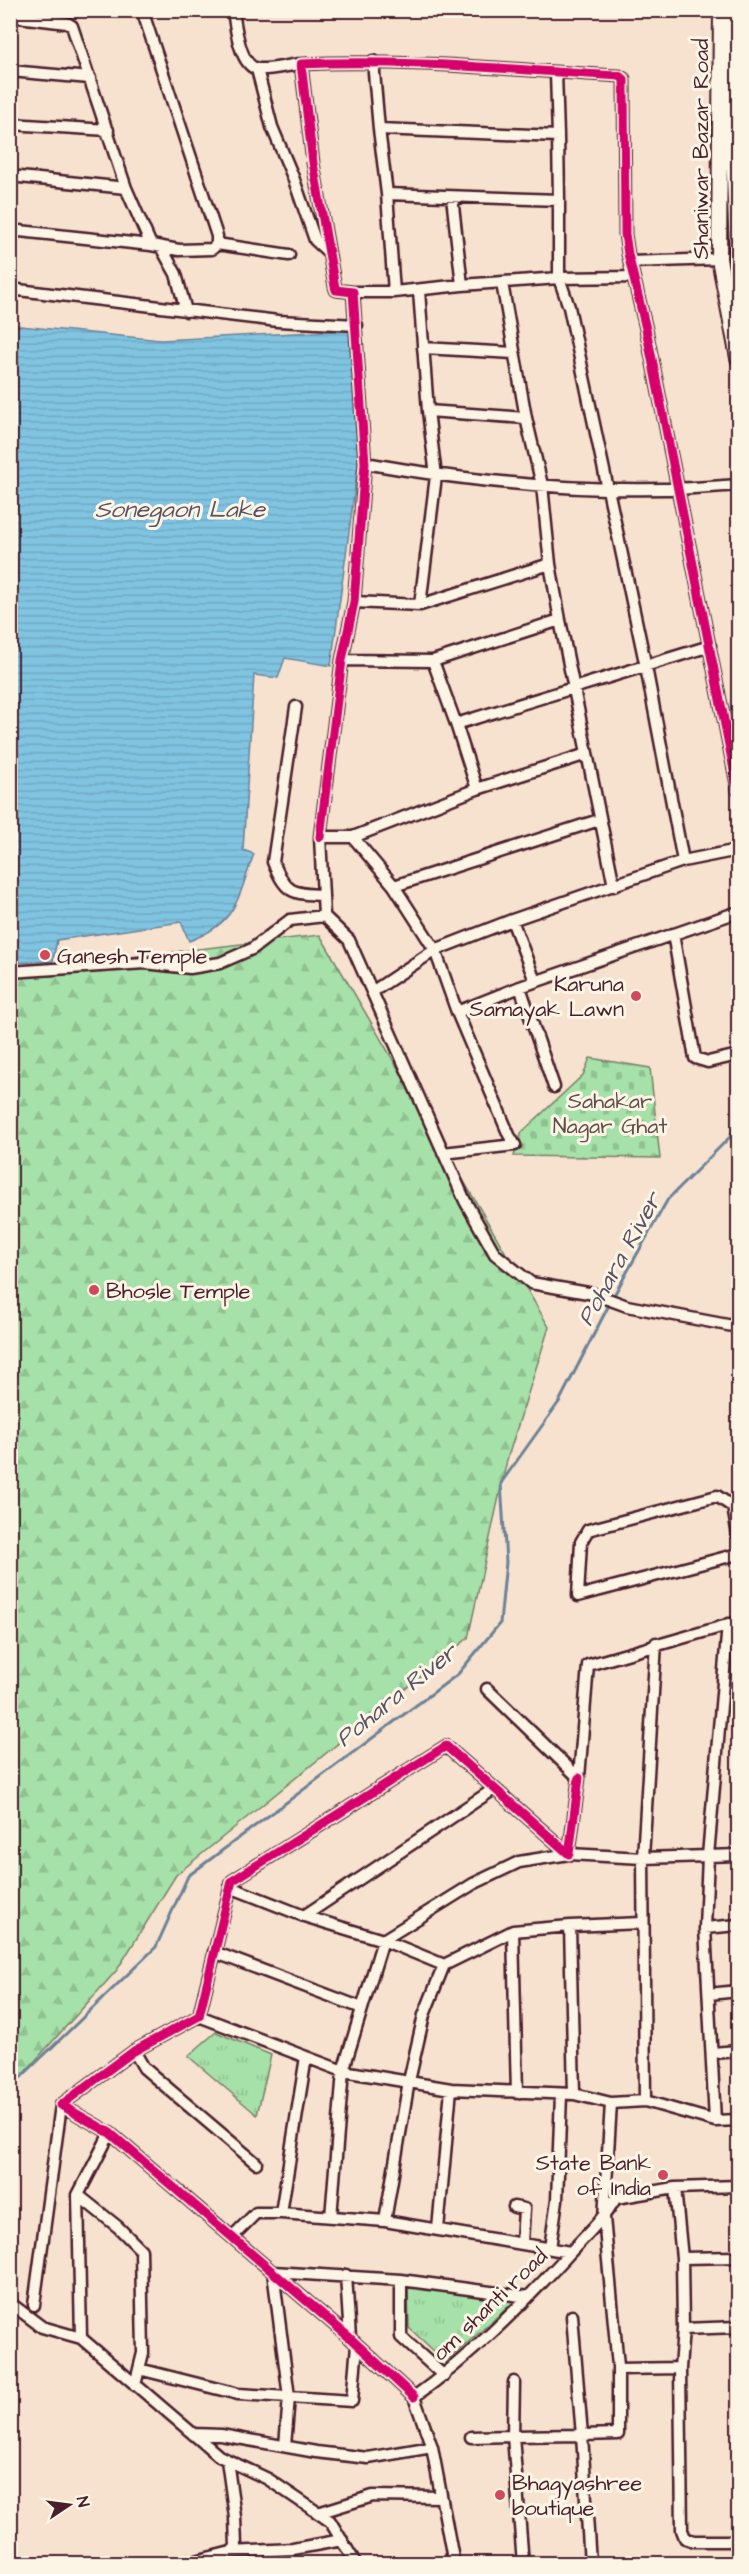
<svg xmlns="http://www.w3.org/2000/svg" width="749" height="2574" font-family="'Architects Daughter',sans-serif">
<defs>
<pattern id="forest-firs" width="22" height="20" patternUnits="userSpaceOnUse" patternTransform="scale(1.5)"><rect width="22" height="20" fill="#a5e1a8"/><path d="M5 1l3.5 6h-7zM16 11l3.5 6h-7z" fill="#90c191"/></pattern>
<pattern id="cemetery-stones" width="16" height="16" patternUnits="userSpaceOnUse" patternTransform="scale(1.5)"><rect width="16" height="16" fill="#a5e1a8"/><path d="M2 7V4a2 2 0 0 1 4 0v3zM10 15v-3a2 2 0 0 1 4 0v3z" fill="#90c191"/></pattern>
<pattern id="park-tufts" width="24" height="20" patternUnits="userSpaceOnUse" patternTransform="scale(1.5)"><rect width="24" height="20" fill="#a5e1a8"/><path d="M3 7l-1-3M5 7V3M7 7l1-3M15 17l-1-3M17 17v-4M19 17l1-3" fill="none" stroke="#90c191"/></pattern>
<pattern id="water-rules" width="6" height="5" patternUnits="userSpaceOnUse" patternTransform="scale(1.5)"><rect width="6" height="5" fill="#80c4e1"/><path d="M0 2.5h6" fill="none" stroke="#70a8c1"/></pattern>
</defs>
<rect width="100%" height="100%" fill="#f7e2cf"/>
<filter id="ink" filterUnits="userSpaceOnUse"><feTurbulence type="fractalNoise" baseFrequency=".0167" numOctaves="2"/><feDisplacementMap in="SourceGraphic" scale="12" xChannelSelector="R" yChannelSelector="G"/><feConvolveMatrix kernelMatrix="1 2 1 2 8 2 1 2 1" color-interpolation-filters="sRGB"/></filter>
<g filter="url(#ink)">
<path fill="url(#forest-firs)" stroke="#78806a" stroke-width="1.5" d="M320,935l229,392 -42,133 -39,178 -292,237 -59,95 -102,113 -5,-3v-1109z"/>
<path fill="url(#cemetery-stones)" stroke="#78806a" stroke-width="1.5" d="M590,1058l60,10 10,90 -146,-2 8,-24 61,-57z"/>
<path fill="url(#park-tufts)" stroke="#78806a" stroke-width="1.5" d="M216,2032l55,23 -14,60 -69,-59z
M408,2286l108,14 -70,62 -37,-34z"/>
<path fill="url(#water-rules)" stroke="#6a8298" stroke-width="1.5" d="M10,325l151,15 192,-10 7,120 -29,216 -46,-8 -7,20 -24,-3 -11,175 11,4c-17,45 -16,69 -65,87l-8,-19 -124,18 -4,21 -42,2z"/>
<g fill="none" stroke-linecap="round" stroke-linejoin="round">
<path stroke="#6a8298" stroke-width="3" d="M613,1297l55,-98 62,-62 8,-15
M10,2090l5,-7 141,-136 32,-71 270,-202 42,-51 6,-61 -5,-79 58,-81 51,-99"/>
<defs>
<path id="minor" d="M233,10c2,15 7,57 25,59 14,1 30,-4 43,-5
M10,16l57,7 5,3 54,162 25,57 28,5 33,-1 5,-5v-8l-75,-226
M373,61l6,68 179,7 -2,-63
M257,69l15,58 21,50 22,63 12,11
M10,71l80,7
M10,124l98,6
M379,129l8,65 172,6 -1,-64
M10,176l116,12
M387,194l7,98 68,-7 -10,-88
M559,200v78l74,-1
M10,230l141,15
M217,244l72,11
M161,247l15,27 10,37
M630,262l89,-3
M502,283l24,135 16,67 8,79 10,56 54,266
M462,285l97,-7 10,29 77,360 37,194
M10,289l268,32 79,4
M419,291l9,120 98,7
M353,292h41
M423,348l91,5
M365,463c123,22 248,33 373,22
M354,602l66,3 16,-129 -8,-65
M420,605l130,-41
M342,660l91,1 127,-41
M433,661l23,63
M296,707l-23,155c13,30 17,32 50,33
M477,789l110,-35
M320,837l22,-177 12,-58 11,-139 -12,-171 -17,-2 -1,-3 -22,-124 -12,-99c107,-5 212,6 318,12l5,3 1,155 3,20 18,75 92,461
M353,837l124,-48 -21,-65 254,-78
M394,886l205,-66
M324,916l-4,-79h33l41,49 41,64 -63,42
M512,920l23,61
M673,934l22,124 13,4 30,-7
M10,972l135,-9 45,5 30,-5 32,-14 38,-29 34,-4 25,24 116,261 30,53 36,29 63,11 33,12 111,21
M520,987l34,100
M457,1012l63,-25 218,-75
M443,1153l72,-8 -6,-10 -52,-123 -22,-62 77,-30 171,-59 55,-11
M738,1535l-5,-28 -16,-11 -129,34 -7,12 -3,54 160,-42
M728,1624l-20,232 30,-1
M487,1689l92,89 9,-113 150,-43
M494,1789l-190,127 79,24 61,25 69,-34 57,-5
M230,1887l74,29
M705,1928l33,-3
M513,1931l4,162
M214,1952l148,56
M709,1994l29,-3
M199,2016l107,41
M134,2051l10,17 112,95
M712,2053l26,-2
M574,2094l-4,-168 72,-3
M645,2101l70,20
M110,2133l-32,62 3,143 138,118 49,23 62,42 26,43
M675,2188l7,70
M78,2195l40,32 23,23 2,103 -8,32
M514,2207l10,2 -2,34
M331,2217l12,-146 40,-131 90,-56 46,-22 50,-8 74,4 65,-2 -3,72 10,193 23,-1
M385,2221l24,-140 15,-66 20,-50
M438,2229l13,-140
M232,2237l24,-24h25
M550,2248l7,-48 4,-105
M570,2252l-185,-31 -104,-8 25,-156 37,14 108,18 123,5 37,9 34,-2 -2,-243 13,-215
M738,2257l-56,1 1,71 55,-2
M346,2275l4,63
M10,2303l32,24 39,11
M34,2305l27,-200
M572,2316l10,119 36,-1v-68l-14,-148 7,-115
M683,2329l-3,39 2,162 3,8 9,3h44
M357,2345l-5,56 -63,-4 -16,-125 128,8
M139,2369l99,25 51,3 -4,49
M618,2369l62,-1
M444,2376l-43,-39v-57l127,17
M414,2397l-64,-59 -240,-205 -49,-28 73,-54 65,-35 33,-135 214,-135 123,108 10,-76
M193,2434l28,1 95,17 52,6 64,-11
M471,2437l42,-1 1,-54
M318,2513l55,-17 68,1
M231,2552l62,-3 49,-9
M184,2564l47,-12 5,-5 -1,-30 -8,-57
M454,2564l-22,-117 -18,-50c56,-40 105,-89 152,-140 18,-20 36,-36 50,-59l59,-10 63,-2
M523,2564l-10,-128 69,-1 8,129"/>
<path id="major" d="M721,10l-2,249 19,99
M732,10l-1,87 7,179"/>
</defs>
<use href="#minor" stroke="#4a1f2b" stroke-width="15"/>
<use href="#major" stroke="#4a1f2b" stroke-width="18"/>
<use href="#minor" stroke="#fcf5e5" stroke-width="10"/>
<use href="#major" stroke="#fcf5e5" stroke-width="14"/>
<defs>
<path id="cycleway" d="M320,837l22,-177 12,-58 11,-139 -12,-171 -17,-2 -1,-3 -22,-124 -12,-99c107,-5 212,6 318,12l5,3 1,155 3,20 18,75 92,461
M414,2397l-64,-59 -240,-205 -49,-28 73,-54 65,-35 33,-135 214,-135 123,108 10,-76"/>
</defs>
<use href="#cycleway" stroke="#fcf5e5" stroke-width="13"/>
<use href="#cycleway" stroke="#d6006c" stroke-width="9"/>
</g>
</g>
<g fill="#d1495b" stroke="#fcf5e5" stroke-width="2">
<circle cx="45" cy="955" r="6"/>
<circle cx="636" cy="996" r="6"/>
<circle cx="94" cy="1290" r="6"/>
<circle cx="663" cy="2175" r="6"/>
<circle cx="500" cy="2495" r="6"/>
</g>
<g text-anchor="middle" stroke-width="6" stroke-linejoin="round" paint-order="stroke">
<g font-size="22" fill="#4a1f2b" stroke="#fcf5e5">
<text transform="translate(700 149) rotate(-90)" y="8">Shaniwar Bazar Road</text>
<text transform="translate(489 2304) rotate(-44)" y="8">om shanti road</text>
</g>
<g font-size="22" fill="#4a1f2b" stroke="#fcf5e5" text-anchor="start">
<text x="57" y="963">Ganesh Temple</text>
<text x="624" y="991" text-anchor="end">Karuna<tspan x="624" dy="25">Samayak Lawn</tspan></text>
<text x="106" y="1298">Bhosle Temple</text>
<text x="651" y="2170" text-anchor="end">State Bank<tspan x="651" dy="25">of India</tspan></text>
<text x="512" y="2490">Bhagyashree<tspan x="512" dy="25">boutique</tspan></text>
</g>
<g font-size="22" fill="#61504a" stroke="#fcf5e5">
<text x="610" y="1108">Sahakar<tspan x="610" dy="25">Nagar Ghat</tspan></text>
</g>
<g font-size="24" font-style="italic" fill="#5a5162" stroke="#fcf5e5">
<text x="180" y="517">Sonegaon Lake</text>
<text transform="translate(619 1259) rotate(-61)" y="8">Pohara River</text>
<text transform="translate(396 1695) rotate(-39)" y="8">Pohara River</text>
</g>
</g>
<rect width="749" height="2574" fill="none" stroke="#fcf5e5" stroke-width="36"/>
<rect x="18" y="18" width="713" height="2538" fill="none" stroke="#4a1f2b" stroke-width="2" filter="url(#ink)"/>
<g transform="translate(69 2505) rotate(77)" stroke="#fcf5e5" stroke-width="4.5" paint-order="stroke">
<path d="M0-4.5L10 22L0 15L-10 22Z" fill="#4a1f2b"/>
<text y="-9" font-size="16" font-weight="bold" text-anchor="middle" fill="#4a1f2b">N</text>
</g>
</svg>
